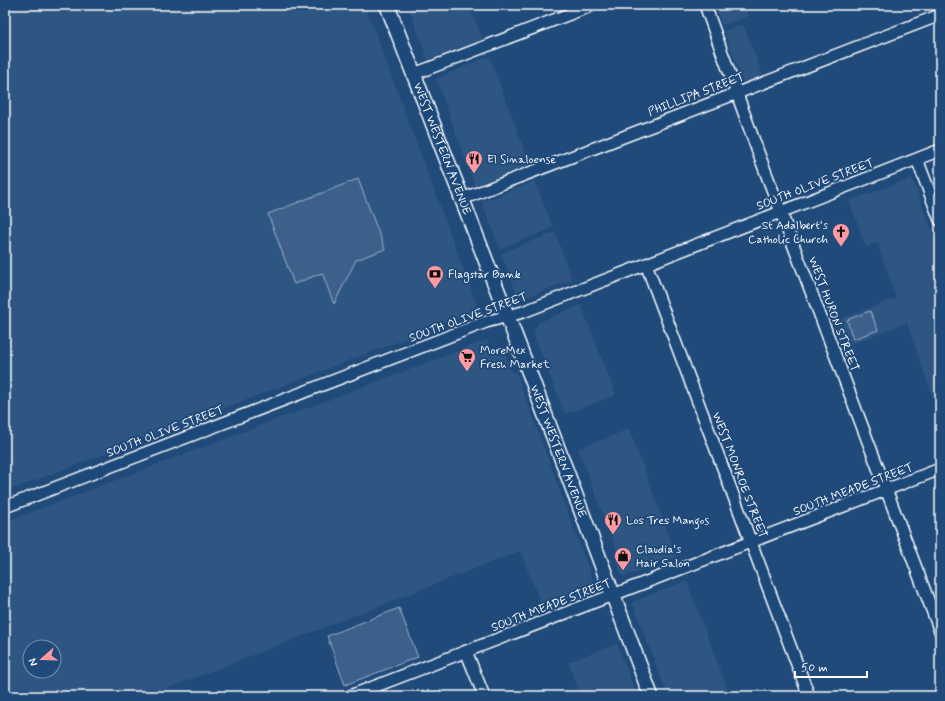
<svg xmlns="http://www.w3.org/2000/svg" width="945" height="701" font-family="Mynerve,sans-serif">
<rect width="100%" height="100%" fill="#1f4a7a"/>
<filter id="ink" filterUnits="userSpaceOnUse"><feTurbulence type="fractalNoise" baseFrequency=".025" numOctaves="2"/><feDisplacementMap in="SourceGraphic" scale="8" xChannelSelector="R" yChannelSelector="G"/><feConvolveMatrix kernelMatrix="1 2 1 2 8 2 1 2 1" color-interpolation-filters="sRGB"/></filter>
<g filter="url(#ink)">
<path fill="#2e5683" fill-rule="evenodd" d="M5,5h360l114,306 -474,181zM356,260l-22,44 -12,-31z
M420,5h49l14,35 -55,20 -19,-51z
M715,5h29l4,11 -26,10z
M743,24l20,51 -20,8 -19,-52z
M489,56l41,108 -55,22 -39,-107z
M912,178l28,74v140l-8,3 -25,-72 -61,23 -10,-25 60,-23 -19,-55 -11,4 -17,-46z
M535,181l18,47 -53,21 -18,-47z
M555,232l17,48 -53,20 -18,-47z
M581,305l35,90 -51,19 -32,-81 6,-11z
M487,340l4,12 12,-4 9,25 4,-1 80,217 -53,20 -23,-58 -372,145h-143v-174zM30,647h24v24h-24z
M629,429l48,128 -54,20 -7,-17 4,-2 -42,-109z
M687,581l4,11 39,104h-62l-36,-94z
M617,644l20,52h-56l-13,-34z"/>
<path fill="#3c618b" stroke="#9eb0c5" d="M358,179l27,70 -29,11 -22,44 -12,-31 -28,11 -26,-70z
M870,311l8,19 -25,9 -6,-19z
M399,608l19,49 -73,28 -18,-49z"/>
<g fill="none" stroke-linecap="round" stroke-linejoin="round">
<defs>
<path id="minor" d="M705,5l53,147 182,479
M414,74l179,-69
M917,159l23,61
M462,199l478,-184
M646,264l163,432
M5,507l481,-185 37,-10 417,-162
M466,651l18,45
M350,696l590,-227"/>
<g id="major">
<path id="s1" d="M387,5l142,367 122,324"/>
</g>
</defs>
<use href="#minor" stroke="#fff" stroke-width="14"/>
<use href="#major" stroke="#fff" stroke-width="17"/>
<use href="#minor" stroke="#1f4a7a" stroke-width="11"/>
<use href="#major" stroke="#1f4a7a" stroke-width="14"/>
</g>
</g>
<defs>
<symbol id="restaurant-pin" viewBox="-11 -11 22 30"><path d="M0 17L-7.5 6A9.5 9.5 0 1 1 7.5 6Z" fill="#ff9aa2" stroke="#1f4a7a"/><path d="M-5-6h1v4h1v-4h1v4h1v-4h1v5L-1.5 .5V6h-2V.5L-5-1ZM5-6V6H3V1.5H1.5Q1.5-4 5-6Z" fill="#111"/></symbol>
<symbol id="church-pin" viewBox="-11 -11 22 30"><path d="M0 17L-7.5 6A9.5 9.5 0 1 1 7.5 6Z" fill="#ff9aa2" stroke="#1f4a7a"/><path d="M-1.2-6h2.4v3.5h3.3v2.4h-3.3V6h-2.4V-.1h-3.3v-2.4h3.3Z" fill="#111"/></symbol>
<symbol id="bank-pin" viewBox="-11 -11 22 30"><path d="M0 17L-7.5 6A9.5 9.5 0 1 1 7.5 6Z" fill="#ff9aa2" stroke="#1f4a7a"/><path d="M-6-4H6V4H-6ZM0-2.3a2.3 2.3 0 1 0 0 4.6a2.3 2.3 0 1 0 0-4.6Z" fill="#111"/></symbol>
<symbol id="supermarket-pin" viewBox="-11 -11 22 30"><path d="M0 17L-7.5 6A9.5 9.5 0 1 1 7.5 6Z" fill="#ff9aa2" stroke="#1f4a7a"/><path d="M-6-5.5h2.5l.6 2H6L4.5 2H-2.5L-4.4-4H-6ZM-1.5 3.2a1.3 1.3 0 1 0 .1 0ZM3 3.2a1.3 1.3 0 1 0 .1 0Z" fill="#111"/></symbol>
<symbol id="shop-pin" viewBox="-11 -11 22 30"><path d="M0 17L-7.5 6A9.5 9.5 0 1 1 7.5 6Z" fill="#ff9aa2" stroke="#1f4a7a"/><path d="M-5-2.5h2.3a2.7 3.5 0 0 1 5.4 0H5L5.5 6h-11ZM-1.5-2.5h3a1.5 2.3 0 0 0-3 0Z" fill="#111"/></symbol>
</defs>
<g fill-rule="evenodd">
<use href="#restaurant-pin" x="464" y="149" width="20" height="27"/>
<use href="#church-pin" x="831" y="222" width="20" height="27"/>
<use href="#bank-pin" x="425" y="264" width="20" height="27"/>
<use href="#supermarket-pin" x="457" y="347" width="20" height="27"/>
<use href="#restaurant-pin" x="603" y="510" width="20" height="27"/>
<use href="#shop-pin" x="613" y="546" width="20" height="27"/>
</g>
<g text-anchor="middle" stroke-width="4" stroke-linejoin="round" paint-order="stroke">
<g font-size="12" fill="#fff" stroke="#1f4a7a">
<text transform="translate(696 94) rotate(-21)" y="4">PHILLIPA STREET</text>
<text dy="4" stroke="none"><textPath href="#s1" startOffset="154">WEST WESTERN AVENUE</textPath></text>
<text transform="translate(815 184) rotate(-21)" y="4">SOUTH OLIVE STREET</text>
<text transform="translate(834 314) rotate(69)" y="4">WEST HURON STREET</text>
<text transform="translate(468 317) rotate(-20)" y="4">SOUTH OLIVE STREET</text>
<text transform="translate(165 431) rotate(-21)" y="4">SOUTH OLIVE STREET</text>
<text dy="4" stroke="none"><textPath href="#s1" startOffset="478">WEST WESTERN AVENUE</textPath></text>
<text transform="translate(740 475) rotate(69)" y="4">WEST MONROE STREET</text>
<text transform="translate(853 489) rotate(-21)" y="4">SOUTH MEADE STREET</text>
<text transform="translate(551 605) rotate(-21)" y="4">SOUTH MEADE STREET</text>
</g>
<g font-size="12" fill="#fff" stroke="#1f4a7a" text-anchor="start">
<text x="487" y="163">El Sinaloense</text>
<text x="828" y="229" text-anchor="end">St Adalbert's<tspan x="828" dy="14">Catholic Church</tspan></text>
<text x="448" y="278">Flagstar Bank</text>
<text x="480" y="354">MoreMex<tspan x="480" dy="14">Fresh Market</tspan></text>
<text x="626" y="524">Los Tres Mangos</text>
<text x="636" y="553">Claudia's<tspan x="636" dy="14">Hair Salon</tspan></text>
</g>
</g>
<rect width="945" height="701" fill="none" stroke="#1f4a7a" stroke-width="20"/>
<rect x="10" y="10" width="925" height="681" fill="none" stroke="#fff" stroke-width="1.5" filter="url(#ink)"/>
<g transform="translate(42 659) rotate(250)"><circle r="19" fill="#1f4a7a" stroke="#7992af"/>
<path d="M0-3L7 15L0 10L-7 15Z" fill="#ff9aa2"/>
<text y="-6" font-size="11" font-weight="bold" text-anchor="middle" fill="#ffffff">N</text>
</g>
<path d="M795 671v6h72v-6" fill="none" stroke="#ffffff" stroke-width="2"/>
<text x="801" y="671" font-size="12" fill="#ffffff" stroke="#1f4a7a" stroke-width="3" paint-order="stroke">50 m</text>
</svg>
